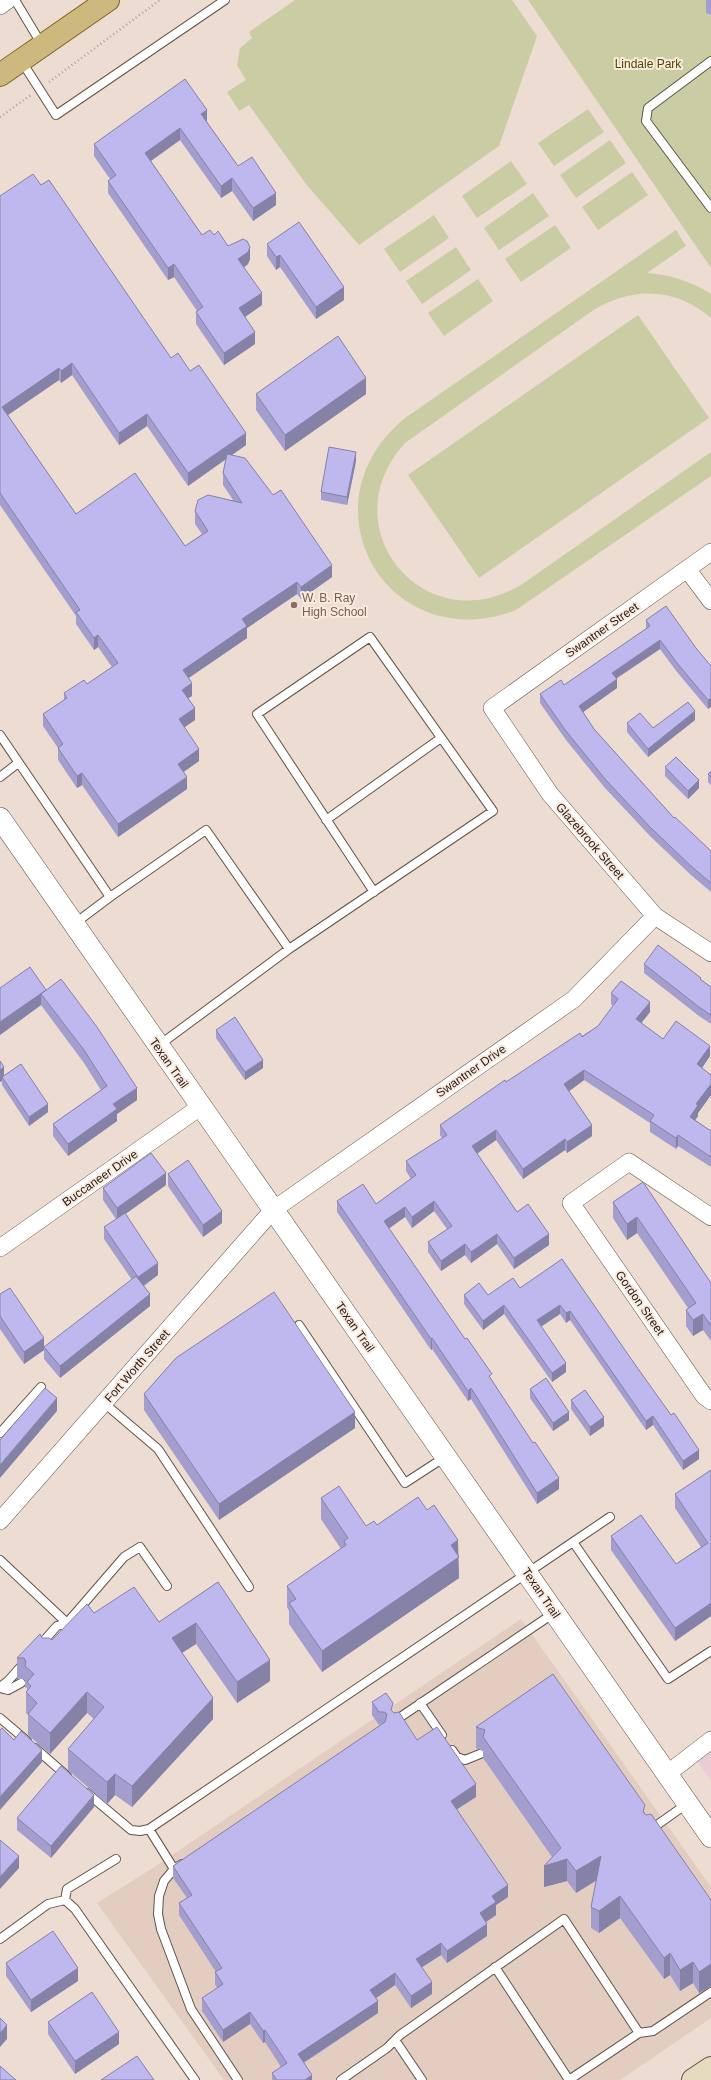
<svg xmlns="http://www.w3.org/2000/svg" width="711" height="2080" font-family="Helvetica,sans-serif">
<rect width="100%" height="100%" fill="#eddcd1"/>
<path fill="#e7ced5" d="M711,1751v30l-14,-20z"/>
<path fill="#e2cdc0" d="M521,1619l190,268v131l-91,62h-396l-127,-177 59,-37z"/>
<path fill="#cacda4" d="M295,0h217l25,36 -38,110 -140,99 -53,-61 -57,-79 -10,6 -12,-19 19,-12 -9,-15 3,-17 12,-10 -3,-6z
M528,0h183v268z
M588,109l16,23 -50,34 -16,-23z
M610,140l16,23 -50,35 -16,-23z
M511,161l16,23 -50,34 -15,-22z
M632,172l16,23 -50,35 -16,-23z
M533,193l16,23 -50,34 -15,-22z
M434,215l15,23 -49,34 -16,-23z
M555,225l16,23 -50,34 -16,-23z
M676,230l10,16 -39,27c24,2 44,8 64,21v24c-34,-30 -77,-32 -116,-9l-190,134c-76,83 18,200 116,142l190,-133v24l-195,134c-128,49 -217,-105 -111,-192z
M456,247l15,23 -49,34 -16,-23z
M478,279l15,22 -49,35 -16,-23z
M638,315l71,103 -230,160 -71,-103z"/>
<g fill="none" stroke-linecap="round" stroke-linejoin="round">
<defs>
<path id="service" d="M15,0l27,45
M711,61l-63,47 -2,13 65,87
M22,62l34,53 169,-115
M0,735l110,162 -36,27
M0,777l18,-14
M326,820l115,-82
M110,897l96,-67 83,119
M158,1046l131,-97 204,-138 -123,-174 -113,77 117,178
M299,1325l106,158 40,-26
M104,1403l54,46 91,138
M0,1433l41,-46
M610,1517l-37,25 95,137 43,-28
M0,1560l67,63 -2,4
M40,1645l17,-19 10,-3 57,-66 16,-10 27,39
M0,1687l8,-6 16,-18
M0,1688l8,2 13,-7
M420,1703l22,32
M0,1718l27,23
M396,1720l158,-107
M35,1748l32,28
M452,1750l5,7 8,3 15,-6
M87,1793l44,37 9,1 9,-2 424,-287
M149,1829l25,40 8,-5
M650,1830l38,-27
M174,1869l-10,12 -5,15 -1,18 3,15 30,80 47,71
M65,1900l2,-11 49,-30
M0,1939l48,-35 17,-4 10,9 120,171
M495,1967l74,113
M395,2040l27,40
M341,2080l46,-32 13,-13 164,-116 75,114
M569,2080l70,-47 14,-2 58,-39"/>
<path id="minor" d="M0,6l8,-6
M711,552l-219,156 58,86 105,122 56,37
M687,569l24,32
M711,1217l-82,-55 -58,41 133,193 7,5
M0,1248l200,-141
M0,1521l273,-311 301,-211 81,-83
M667,1774l44,-34"/>
<path id="tertiary" d="M0,818c235,341 476,678 711,1019"/>
<path id="secondary" d="M693,2080l18,-12"/>
<path id="primary" d="M0,75l108,-75"/>
</defs>
<use href="#service" stroke="#61534a" stroke-width="10"/>
<use href="#minor" stroke="#61534a" stroke-width="18"/>
<use href="#tertiary" stroke="#61534a" stroke-width="22"/>
<use href="#secondary" stroke="#61534a" stroke-width="24"/>
<use href="#primary" stroke="#7b6323" stroke-width="24"/>
<path stroke="#afa299" stroke-width="2.5" stroke-dasharray="1 3" stroke-linecap="butt" d="M49,82l111,-82
M0,117l31,-22"/>
<use href="#service" stroke="#fff" stroke-width="8"/>
<use href="#minor" stroke="#fff" stroke-width="17"/>
<use href="#tertiary" stroke="#fff" stroke-width="21"/>
<use href="#secondary" stroke="#e6dbbe" stroke-width="22"/>
<use href="#primary" stroke="#cdb87e" stroke-width="22"/>
</g>
<path fill="#a39ece" fill-rule="evenodd" d="M706,0h5v15l-5,-2z
M207,122l31,44 38,39 -23,16 -21,-30 -11,7 -41,-58 -29,21 51,74h12l14,11 22,13 -2,5 -4,3 18,38 -17,12 10,27 -31,21 -28,-41v-12l1,-1 -23,-34 -6,3 -60,-87v-12l2,-2 -16,-23v-12z
M41,185l130,173 19,13 56,74 -14,10 100,122 -31,22 -4,-5 -50,34v10l-59,40 4,18 -4,2 7,22 -11,7 15,34 -16,11 4,17 -69,48 -36,-52 -5,3 -19,-28v-12l-15,-22v-12l21,-14v-7l23,-9 25,-17 -14,-20 -4,3 -18,-26v-8l-76,-111v-309zM72,375l47,70 28,-19 41,60 38,-27 -3,14v12l10,15 -38,11v13l7,10 -17,12 -109,-32 -68,-99 51,-35 2,3z
M267,244l77,56 -28,19 -36,-52 -4,3 -9,-14z
M256,394h110l-81,57 -29,-41z
M356,461l-9,44 -26,-5v-8z
M646,620l50,28 15,18 -3,43 -31,-37 -17,-23 -44,30 1,9 -34,24 11,17 80,89 37,33v41l-20,-17 -40,-38 -46,-49 -39,-48 -26,-37v-9l24,-9 82,-56z
M695,720l-47,37 -21,-25v-9l26,5z
M665,767l34,21 -11,11 -23,-23z
M711,771v14l-3,-3v-8z
M644,964l57,16 10,7v37l-12,-8 -55,-43z
M0,988l46,2 91,110 -20,14v7l-49,35 -15,-20v-12l48,-34 -17,-27 -43,-58 -41,30z
M611,993l39,19 -9,11 22,16 47,17 -8,12 9,7v20l-13,18v3l-3,4 16,11v36l-33,-21 -2,3 -26,-17v-9l-66,-43 -15,11 23,45 -25,17 -2,-3 -42,29 -27,-39 -19,14 40,58 32,33 -35,24 -17,-25 -26,19 -6,-8 -24,16 -13,-19v-10l19,-13 -13,-18 -22,17 -7,-11 -17,12 104,151 67,109 -22,15 -66,-105 -3,2 -36,-52 -1,1 -94,-138v-11l39,3 35,-25 -5,-8v-10l36,-23 -2,-3v-10l66,-43 92,-56 15,-20 -2,-2z
M216,1030l47,38 -18,12 -29,-42z
M0,1061l4,14 44,37 -19,14 -27,-41z
M168,1174l54,49 -19,14 -35,-51z
M643,1182l68,101v58l-8,-11 -10,6 -7,-10v-16l2,-2 -51,-75 -10,7 -14,-22v-16z
M166,1185l-41,29 33,61 -14,11 6,20 -90,72 -16,-19v-12l88,-67 -28,-41v-12l12,-8 -13,-19v-12z
M562,1259l137,200 -16,11 -30,-45 -7,5 -76,-110 -4,3 -6,-9 -19,13 25,45 -14,10 -48,-68 -21,16 -19,-26v-9h24l32,-7z
M0,1294l44,56 -20,14 -24,-35z
M530,1389l39,31 -16,11 -23,-33z
M144,1394l211,34 -136,92 -75,-110z
M571,1400l33,26 -14,10 -19,-27z
M711,1470v146l-36,25 -64,-91v-14l65,28 25,-17 -26,-39v-14z
M321,1498l45,28 11,-1 81,31 1,22 -137,94 -33,-48v-13l-2,-4v-21l54,-37 -20,-30z
M218,1582l52,99 -33,22 -41,-59 -14,9 31,66 -81,88 -17,-12 -8,9 -39,-34v-21l26,-30 -7,-6 -37,41 -22,-19v-20l-2,-2v-21l1,-1v-3l-2,-1v-7l-1,-1h-7v-21l25,-20 10,2 42,-27 65,9z
M553,1674l92,139 66,87v86l-12,7 -6,-10 -13,8 -10,-16 -6,4 -44,-61 -21,15 -8,-5v-21l5,-26 -20,12 -9,-12 -23,6 8,-30 -69,-99v-7l-7,-3v-21z
M372,1702l21,10 24,28 59,57 -19,12 51,88 -12,8v10l-10,7 1,14 -40,27 -6,-8 -19,12 10,27 -21,14 -16,-23 -19,13 2,15 -74,50 8,17h-40v-7l9,-6 -16,-25 -2,1 -13,-19 -27,18 -21,-31v-13l16,-10 -3,-3v-13h1l-37,-57v-12l8,-5 -14,-20v-12l209,-142 -3,1 -7,-10z
M94,1807l-43,51 -34,-28v-12z
M6,1963l72,18 -47,31 -25,-36z
M48,2022l71,22 -44,30 -27,-40z"/>
<path fill="#8581a7" d="M207,110v12l-6,-8z
M180,128v12l-35,25v-12z
M232,178v13l-11,7v-12z
M276,193v12l-23,16v-13z
M250,247v12l-2,5 -10,8v-13z
M280,255v12l-4,3v-13z
M174,264v13l-6,3v-12z
M344,287v13l-28,19v-12z
M262,293v12l-23,16v-13z
M255,332v12l-31,21v-12z
M72,363v12l-11,8v-12z
M59,368v12l-57,39v-12z
M366,378v16l-81,57v-16z
M147,414v12l-28,19v-12z
M246,433v12l-58,41v-13z
M356,452v9l-9,44v-8z
M332,565v12l-31,22v-12z
M297,582v12l-50,34v10l-64,44v-12l59,-51z
M98,635v12l-4,3v-12z
M660,640v9l-48,32v-8z
M617,679v9l-38,27v-9z
M192,683v13l-10,6v-12z
M711,698v9l-3,2v-9z
M195,708v12l-16,11v-12z
M695,711v9l-47,37v-8z
M199,749v12l-21,15v-12z
M82,773v12l-5,3v-12z
M187,777v12l-69,48v-13z
M699,780v8l-11,11v-8z
M46,990l-5,4v11l-41,30v-13z
M650,1002v10l-14,18v-11z
M710,1046v10l-13,19v-11z
M263,1060v8l-18,12v-8z
M4,1067v12l-2,-2v4l-2,1v-12z
M584,1070v10l-20,15v-11z
M711,1084v11l-13,18v3l-8,12v-11l6,-13z
M137,1088v12l-20,14v7l-49,35v-12l45,-40z
M48,1104v8l-19,14v-9z
M592,1125v11l-25,17v-11z
M496,1130v10l-24,17v-11z
M678,1135v11l-2,3v-11z
M565,1139v11l-42,29v-10z
M166,1173v12l-49,35v-12z
M434,1201v10l-22,17v-11z
M405,1207v10l-21,15v-11z
M222,1211v12l-19,14v-12z
M637,1217v16l-10,7v-16z
M497,1234v10l-26,19v-11z
M549,1234v11l-35,24v-11z
M465,1244v11l-24,16v-10z
M158,1263v12l-20,14v-12z
M150,1294v12l-90,72v-12z
M504,1305v9l-21,16v-9z
M560,1305v9l-23,15v-9z
M570,1311v9l-4,3v-10z
M703,1314v16l-10,6v-16z
M44,1338v12l-20,14v-12z
M432,1338v11l-1,1v-11z
M566,1363v9l-14,10v-9z
M471,1388v11l-3,2v-10z
M57,1398v13l-57,67v-13z
M355,1412v16l-136,92v-16z
M569,1412v8l-16,11v-8z
M653,1416v9l-7,5v-9z
M604,1417v9l-14,10v-9z
M699,1450v9l-16,11v-9z
M559,1478v11l-22,15v-11z
M458,1540l1,38 -137,94v-21l129,-106z
M711,1603v13l-36,25v-13z
M196,1623v21l-24,15v-21z
M270,1660v21l-33,22v-21z
M87,1692v21l-37,41v-21z
M213,1698v21l-81,88v-21z
M42,1750v12l-42,48v-13z
M115,1774v21l-8,9v-22z
M476,1784v13l-25,16v-12z
M94,1795v12l-43,51v-12z
M19,1856v12l-19,21v-12z
M601,1856v21l-25,16v-22z
M567,1859v22l-23,6v-21z
M508,1885v12l-12,8v10l-16,11v-13l12,-17z
M620,1896v22l-21,15v-22z
M487,1924v12l-40,27v-12z
M441,1943v12l-25,16v-12z
M670,1953v22l-6,4v-21z
M693,1962v21l-13,8v-21z
M711,1964v22l-12,7v-21z
M78,1968v13l-47,31v-12z
M395,1973v12l-25,17v-12z
M432,1982v12l-21,14v-12z
M378,2001v12l-80,53v-12z
M250,2012v12l-27,18v-12z
M7,2025v14l-7,8v-14z
M265,2030v12l-2,1v-12z
M119,2032v12l-44,30v-13z
M312,2075v5h-7z"/>
<path fill="#beb8ef" stroke="#8581a7" d="M185,79l22,31 -6,4 37,52 14,-9 24,36 -23,15 -21,-30 -11,8 -41,-58 -35,25 57,82 8,-5 4,5 4,-4 10,15 15,-7 4,2 3,6 -2,5 -10,7 24,34 -23,15 16,24 -31,21 -28,-41 7,-5 -29,-43 -6,4 -60,-87 8,-6 -22,-31z
M33,174l8,11 8,-5 122,178 7,-5 12,18 9,-6 47,68 -58,40 -41,-59 -28,19 -47,-70 -11,8 -2,-3 -57,39 74,107 59,-41 50,73 23,-15 -13,-20 3,-11 10,-5 34,8 -19,-30 4,-19 18,4 28,37 8,-5 51,75 -31,22 -4,-5 -55,37 5,7 -64,44 9,13 -10,7 13,18 -16,11 20,30 -21,15 9,13 -69,47 -36,-51 -5,3 -19,-28 5,-4 -20,-30 24,-16 -3,-5 20,-13 3,4 31,-21 -20,-28 -4,3 -18,-26 4,-2 -80,-117v-297z
M299,222l45,65 -28,20 -36,-52 -4,2 -9,-13z
M338,336l28,42 -81,57 -29,-41z
M329,447l27,5 -9,45 -26,-5z
M666,606l30,42 15,18v32l-3,2 -31,-37 -17,-23 -48,33 5,6 -38,27 15,23 80,89 1,-1 36,34v32l-20,-17 -40,-38 -46,-49 -39,-48 -26,-37 21,-14 3,5 86,-59 -4,-6z
M688,702l7,9 -47,38 -21,-26 13,-10 13,15z
M676,757l23,23 -11,11 -23,-24z
M711,771v6l-3,-3z
M658,945l43,33 -1,1 11,8v28l-12,-8 -55,-43z
M30,967l16,23 -46,32v-34z
M61,979l36,48 40,61 -24,16 4,5 -49,35 -15,-20 54,-38 -23,-36 -43,-56z
M621,981l29,21 -14,17 27,20 13,-18 34,25 -13,18 14,11v9l-15,20 2,1 -8,12 21,14v26l-33,-22 -2,3 -26,-17 4,-6 -70,-45 -20,14 28,41 -25,17 -2,-3 -42,30 -27,-39 -24,16 45,66 11,-8 21,30 -35,24 -17,-24 -26,18 -6,-8 -24,17 -13,-19 24,-16 -18,-25 -22,16 -7,-10 -21,14 81,118 2,-1 25,36 -3,2 44,67 2,-1 24,36 -22,15 -66,-105 -3,3 -36,-53 -1,1 -94,-138 26,-17 13,20 40,-29 -10,-14 41,-26 -7,-10 65,-45 1,2 74,-49 2,4 16,-11 20,-27 -7,-6z
M235,1017l28,43 -18,12 -29,-42z
M0,1061l4,6 -4,3z
M21,1064l27,40 -19,13 -27,-40z
M151,1153l15,20 -49,35 -14,-20z
M188,1160l34,51 -19,14 -35,-51z
M643,1182l68,101v43l-8,-12 -10,6 -7,-10 10,-7 -59,-86 -10,7 -14,-22z
M125,1213l33,50 -20,14 -34,-50z
M562,1259l72,104 37,52 3,-2 25,37 -16,11 -30,-45 -7,5 -76,-110 -4,2 -6,-8 -23,15 29,43 -14,10 -48,-68 -21,16 -19,-26 15,-12 9,12 25,-17 7,10z
M136,1276l14,18 -90,72 -16,-19z
M10,1288l34,50 -20,14 -24,-36v-22z
M274,1292l81,120 -136,92 -75,-110 32,-36z
M546,1378l23,34 -16,11 -23,-34z
M45,1388l12,10 -57,67v-25z
M585,1390l19,27 -14,10 -19,-27z
M711,1470v133l-36,25 -64,-92 30,-21 35,49 32,-21 -33,-49z
M339,1486l27,40 8,-5 3,4 41,-28 9,13 7,-5 24,35 -7,5 8,12 -137,94 -33,-48 7,-4 -9,-13 59,-41 -2,-4 4,-3 -27,-40z
M218,1582l52,78 -33,22 -41,-59 -24,15 41,60 -81,88 -17,-12 -8,8 -39,-33 36,-42 -17,-15 -37,41 -22,-19 9,-11 -11,-11 5,-6 -4,-4 7,-8 -9,-8 1,-4 -2,-4h-7l23,-24 2,4h7l3,2 35,-36 7,9 40,-26 25,35z
M553,1674l92,131 -2,7 3,3 5,-1 60,86v64l-12,8 -6,-10 -13,8 -10,-17 -6,5 -44,-62 -21,15 -8,-4 10,-51 -25,15 -9,-12 -23,7 17,-18 -78,-111 2,-7 -9,-3z
M386,1693l7,10 -2,7 3,3 5,-1 18,28 20,-13 39,57 -25,17 57,84 -16,11 4,6 -16,11 7,11 -40,27 -6,-8 -25,16 16,23 -21,14 -16,-23 -25,17 8,11 -80,53 14,21 -7,5h-28l-5,-7 15,-10 -22,-33 -2,1 -13,-19 -27,18 -21,-32 21,-14 -8,-12 7,-4 -43,-65 13,-8 -19,-29 212,-144 2,-8 -3,-2h-5l-7,-10z
M2,1728l12,12 7,-9 21,19 -42,47v-67z
M61,1766l33,29 -43,51 -34,-28z
M0,1840l19,16 -19,21z
M53,1931l25,37 -47,32 -25,-37z
M92,1992l27,40 -44,29 -27,-39z
M0,2018l7,7 -7,8z
M137,2056l17,24h-53z
M0,2066l16,14h-16z"/>
<circle fill="#8d6e63" stroke="#fae9de" stroke-width="1.5" cx="294" cy="605" r="4"/>
<g text-anchor="middle" stroke-width="4" stroke-linejoin="round" paint-order="stroke">
<g font-size="12" fill="#4a4b02" stroke="#fae9de">
<text x="648" y="68">Lindale Park</text>
</g>
<g font-size="12" fill="#785e54" stroke="#fae9de" text-anchor="start">
<text x="302" y="602">W. B. Ray<tspan x="302" dy="14">High School</tspan></text>
</g>
<g font-size="12" fill="#231d19" stroke="#fae9de">
<text transform="translate(602 630) rotate(-35)" y="4">Swantner Street</text>
<text transform="translate(590 841) rotate(49)" y="4">Glazebrook Street</text>
<text transform="translate(169 1063) rotate(55)" y="4">Texan Trail</text>
<text transform="translate(471 1071) rotate(-35)" y="4">Swantner Drive</text>
<text transform="translate(100 1178) rotate(-35)" y="4">Buccaneer Drive</text>
<text transform="translate(640 1303) rotate(55)" y="4">Gordon Street</text>
<text transform="translate(355 1327) rotate(55)" y="4">Texan Trail</text>
<text transform="translate(137 1366) rotate(-49)" y="4">Fort Worth Street</text>
<text transform="translate(541 1593) rotate(56)" y="4">Texan Trail</text>
</g>
</g>
</svg>
